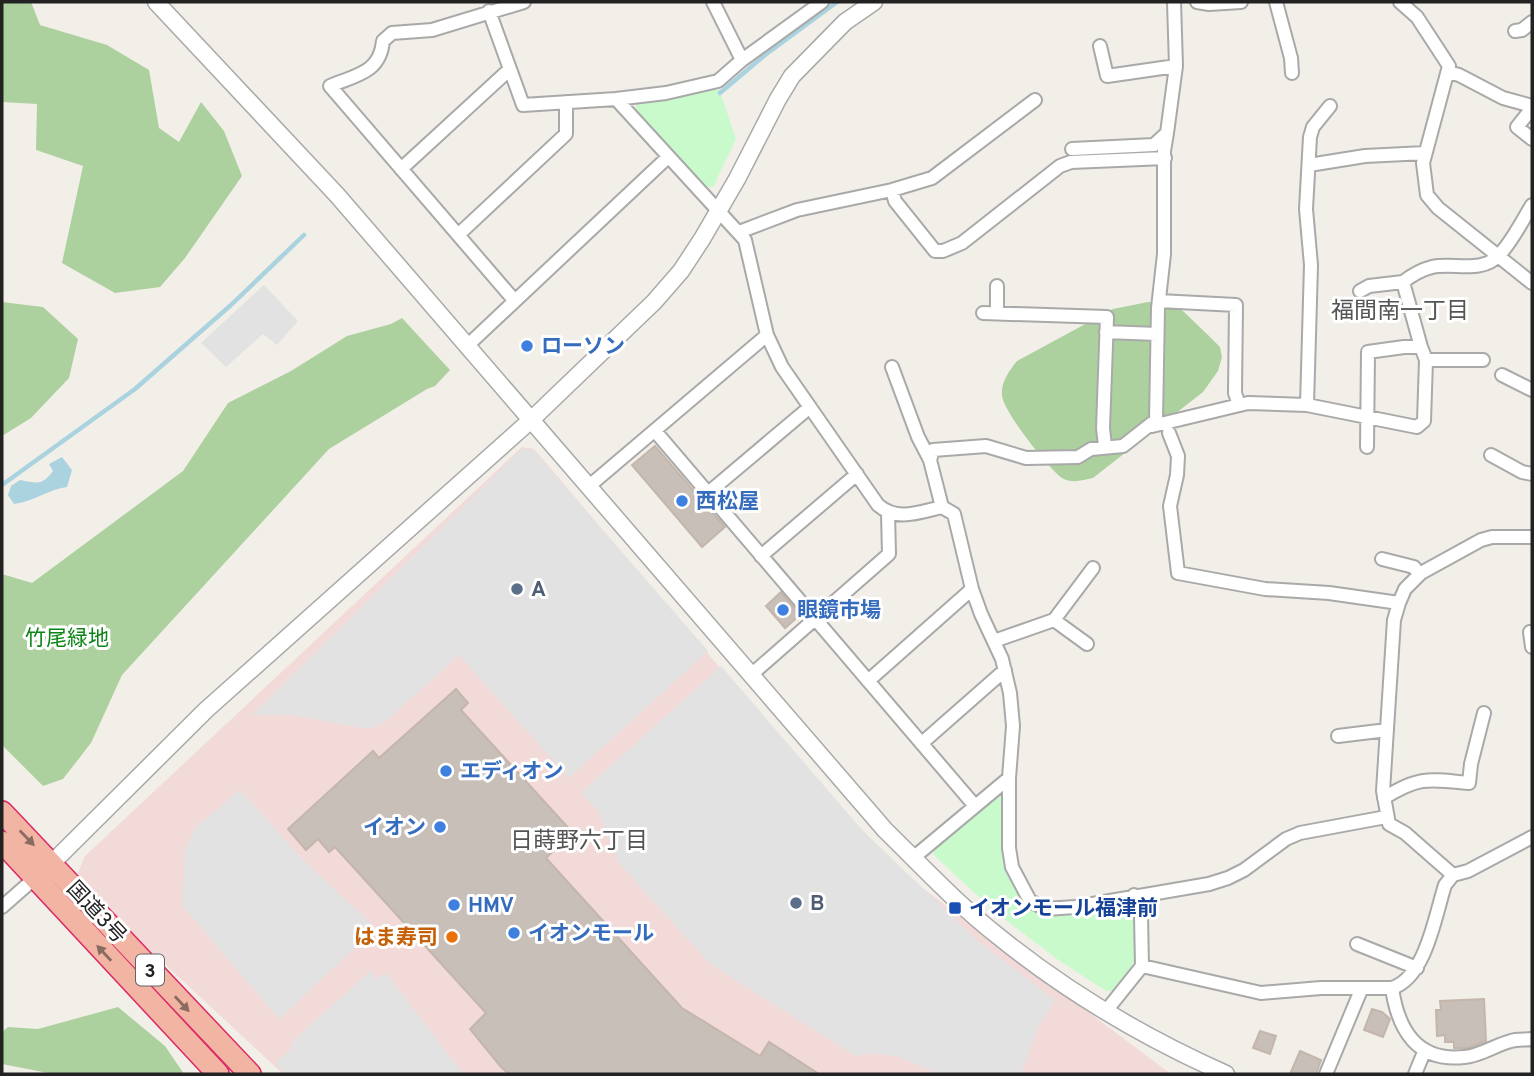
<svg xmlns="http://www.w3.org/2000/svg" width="1534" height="1076" font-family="Overpass,'Noto Sans JP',sans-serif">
<rect width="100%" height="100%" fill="#f2efe9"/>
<path fill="#f2dad9" d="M522,447l12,2 273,321 93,101 271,203h-888l-199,-185 -6,-16 7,-17z"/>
<path fill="#add19e" d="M2,2h29l9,23 67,20 42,25 10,58 20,14 22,-40 23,29 18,45 -57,82 -25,29 -45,6 -53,-30 21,-97 -47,-16 1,-46 -35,-2z
M2,302l41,5 35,32 -9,39 -38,40 -29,18z
M1148,302l22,2 13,7 26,25 11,11 2,10 -4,14 -15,21 -110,86c-10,2 -21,6 -31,0 -13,-9 -60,-68 -60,-83 -1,-13 7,-24 15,-34l96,-52z
M402,318l48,52 -15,16 -8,3 -98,60 -207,226 -31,68 -28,36 -20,7 -41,-41v-171l30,9 151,-112 45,-68 63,-32 56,-35 44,-12z
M118,1007l47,39 19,28h-131l-51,-10v-32l6,-5 30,2z"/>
<path fill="#c8facc" d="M719,89l17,50 -23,48h-8l-69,-76v-8z
M998,794l5,2c0,38 -3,54 13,90 5,12 9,22 23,27 18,7 70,-5 91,-8l4,5v52l-20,29h-8l-49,-32 -63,-48 -60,-56 -1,-6z"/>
<path fill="#e2e2e2" d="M264,285l34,36 -21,24 -14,-11 -37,33 -25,-24z
M522,449l11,1 175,201 -139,127 -110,-123 -73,66 -14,7h-11l-68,-13h-41z
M721,666l142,165 116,111 76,58 -16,25 -18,49h-82l-40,-17 -25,-4 -18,3 -146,-92 -91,-101 -21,-52 -17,-18z
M240,790l64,71 72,67 -97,91 -97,-114 3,-55 10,-22z
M371,971l6,8 9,-6 77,101h-177l-11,-11 16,-14 2,-7 5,-6z"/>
<path fill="#aad3df" d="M62,457l10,13 -5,17c-18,2 -34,15 -53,17l-6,-9 3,-9 9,-6c17,3 22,6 33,-9l-4,-7z"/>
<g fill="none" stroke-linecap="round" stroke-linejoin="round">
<path stroke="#aad3df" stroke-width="4.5" d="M720,93l45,-38 72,-53
M2,485l133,-96 96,-84 73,-70"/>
</g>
<path fill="#c7bfb8" stroke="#c4b6ab" stroke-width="2" d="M655,446l70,81 -23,20 -70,-82z
M781,592l19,23 -15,13 -19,-22z
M456,689l12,14 -7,7 112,123 -27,25 136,150 78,48 9,-14 50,32h-310l-8,-7 -31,-38 16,-16 -151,-166 -6,5 -11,-13 -12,11 -18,-21 85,-78 6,7z
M1484,999l2,42 -18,7h-14v-6h-9v-7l-8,1 -1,-26h5l-1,-9z
M1372,1009l10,3 8,7 -7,18 -19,-7z
M1260,1031l16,5 -6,18 -17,-6z
M1300,1051l21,9 -5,14h-26z"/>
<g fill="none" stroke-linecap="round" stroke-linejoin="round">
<defs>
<path id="minor" d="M713,2l29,58
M1197,2l12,2 32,-2
M1276,2l15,56 1,15
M1400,2l17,15 32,49 -26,97 4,32 11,13 94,75
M489,11l34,94 93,-6 50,-6 52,-12 24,-21 80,-58
M1515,31l7,-1 10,-8
M1100,46l7,30 69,-10
M1448,72l11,3 44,23 29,8
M616,99l129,141 22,95 15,32 96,138c19,17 42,7 64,2l12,7 18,75 9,25 21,45 8,34 3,33 -4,52v70l3,19 18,34 16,8 29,-2 134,-23 19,-6 16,-8 42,-31 14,-6 86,-16
M1532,108l-15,19 15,12
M1072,149l82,-4 13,-12 9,-67 -2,-64
M1309,165l56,-9 60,-3
M401,169l109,-100
M892,190l3,11 40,50h8l19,-8 98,-77 11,-4 94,-4
M739,232l58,-22 95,-20 40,-12 103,-78
M458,235l108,-101v-32
M1360,291l9,-5 34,-4
M514,300l-184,-214c26,-11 50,-13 53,-45l9,-8 40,-3 92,-28
M1159,301l77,4 -1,88 4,12
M983,313l124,4 -4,111 2,18
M997,313v-27
M1106,332l51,2
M467,346l201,-189
M1421,347l-18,-65c9,-7 17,-12 29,-15 21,-5 50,7 67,-12 13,-13 23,-34 33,-50
M1426,360h57
M892,367l26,70 12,23
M1502,375l30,15
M1307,405l4,-140 -5,-56 4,-72 3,-10 17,-21
M1152,426l96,-23 59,2 110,22 7,-6 2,-61 -5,-13h-17l-36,5 -1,95
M655,431l320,375
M1169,433l9,23 -1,19 -7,31 8,67 87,16 64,4 70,10
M1491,455l31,17 10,2
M588,487l179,-152
M708,493l102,-86
M942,507l-12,-47 3,-10 53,-4 40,12 52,-1 13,-8 32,-3 33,-26 2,-112 6,-54v-103l3,-18
M761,556l96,-82
M1382,559l32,8 5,8
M1054,620l39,-52
M1530,632l2,15
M994,641l60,-21 33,24
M751,675l138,-121 -1,-41
M868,681l104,-92
M1338,736l49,-6
M922,743l83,-73
M1384,798c35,-22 45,-19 85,-15l2,-19 13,-51
M913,858l96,-80
M1453,875l-48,-42 -16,-9 -6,-33 11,-171 5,-17 6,-14 16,-16 60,-33 11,-3h40
M2,907l33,-29
M1357,944l60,24
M1142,966l119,27 60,-5h71c34,-11 43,-72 53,-103l8,-10 15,-4 64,-34
M1392,988c6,42 25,74 72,69 16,-1 31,-12 47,-16 6,-2 14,-1 21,-2
M1106,1011l36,-45 -1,-50 -7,-21
M1326,1074l35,-84
M1415,1074l9,-22"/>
<path id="tertiary" d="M156,2l181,193 548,635c37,36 72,74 113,106 69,56 147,102 228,138
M43,872l163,-162 325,-290 123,-118 27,-31 21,-32 35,-60 41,-80 14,-23 53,-54 29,-20"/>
<path id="trunk" d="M2,812l248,262
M2,842l216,232"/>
</defs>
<use href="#minor" stroke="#a9a9a9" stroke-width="16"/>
<use href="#tertiary" stroke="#a9a9a9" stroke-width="19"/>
<use href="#trunk" stroke="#dc2a67" stroke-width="24"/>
<use href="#minor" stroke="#fff" stroke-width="12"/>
<use href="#tertiary" stroke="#fff" stroke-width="16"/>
<use href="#trunk" stroke="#f2b4a3" stroke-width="21"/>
</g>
<defs><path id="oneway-solid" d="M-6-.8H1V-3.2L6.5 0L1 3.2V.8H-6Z" transform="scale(1.75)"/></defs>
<g fill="#8a6b62">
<use href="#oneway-solid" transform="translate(27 838) rotate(46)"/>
<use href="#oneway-solid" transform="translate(104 953) rotate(-133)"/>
<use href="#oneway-solid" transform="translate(182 1004) rotate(47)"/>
</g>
<g fill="#3f7fe0" stroke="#fff" stroke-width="2.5">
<circle cx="527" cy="346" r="7"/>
<circle cx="682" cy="501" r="7"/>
<circle cx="783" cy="610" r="7"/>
<circle cx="446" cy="771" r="7"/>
<circle cx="440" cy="827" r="7"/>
<circle cx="454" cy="905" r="7"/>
<circle cx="514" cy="933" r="7"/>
</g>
<g fill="#5c6f8a" stroke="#fff" stroke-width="2.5">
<circle cx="517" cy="589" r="7"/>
<circle cx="796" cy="903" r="7"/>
</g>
<rect fill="#1a4fb4" stroke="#fff" stroke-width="2.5" x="948" y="901" width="14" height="14" rx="3.5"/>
<circle fill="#e8710a" stroke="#fff" stroke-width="2.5" cx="452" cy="937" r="7"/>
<g text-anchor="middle" stroke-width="6" stroke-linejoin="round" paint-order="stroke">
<rect fill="#fff" stroke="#646464" stroke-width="2" x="136" y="954.5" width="28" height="31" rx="5"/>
<g font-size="19" font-weight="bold" fill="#222">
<text x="150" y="977">3</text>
</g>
<g font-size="21" font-weight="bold" fill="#366cbe" stroke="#fff" text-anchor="start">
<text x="541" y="353">ローソン</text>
<text x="696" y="508">西松屋</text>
<text x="797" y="617">眼鏡市場</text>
<text x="460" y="778">エディオン</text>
<text x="426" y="834" text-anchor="end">イオン</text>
<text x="468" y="912">HMV</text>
<text x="528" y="940">イオンモール</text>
</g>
<g font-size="21" font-weight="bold" fill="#4e5e75" stroke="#fff" text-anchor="start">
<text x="531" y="596">A</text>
<text x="810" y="910">B</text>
</g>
<g font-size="21" fill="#0c8416" stroke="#fff">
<text x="67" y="645">竹尾緑地</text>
</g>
<g font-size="21" font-weight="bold" fill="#164399" stroke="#fff" text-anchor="start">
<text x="969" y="915">イオンモール福津前</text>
</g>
<g font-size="21" fill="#222" stroke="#fff">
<text transform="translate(97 912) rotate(47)" y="7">国道3号</text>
</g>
<g font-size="21" font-weight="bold" fill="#c56008" stroke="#fff" text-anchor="end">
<text x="438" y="944">はま寿司</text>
</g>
<g font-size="23" fill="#555" stroke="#fff">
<text x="1400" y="318">福間南一丁目</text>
<text x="579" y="848">日蒔野六丁目</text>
</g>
</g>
<rect width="1534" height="1076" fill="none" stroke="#222222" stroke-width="7"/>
</svg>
